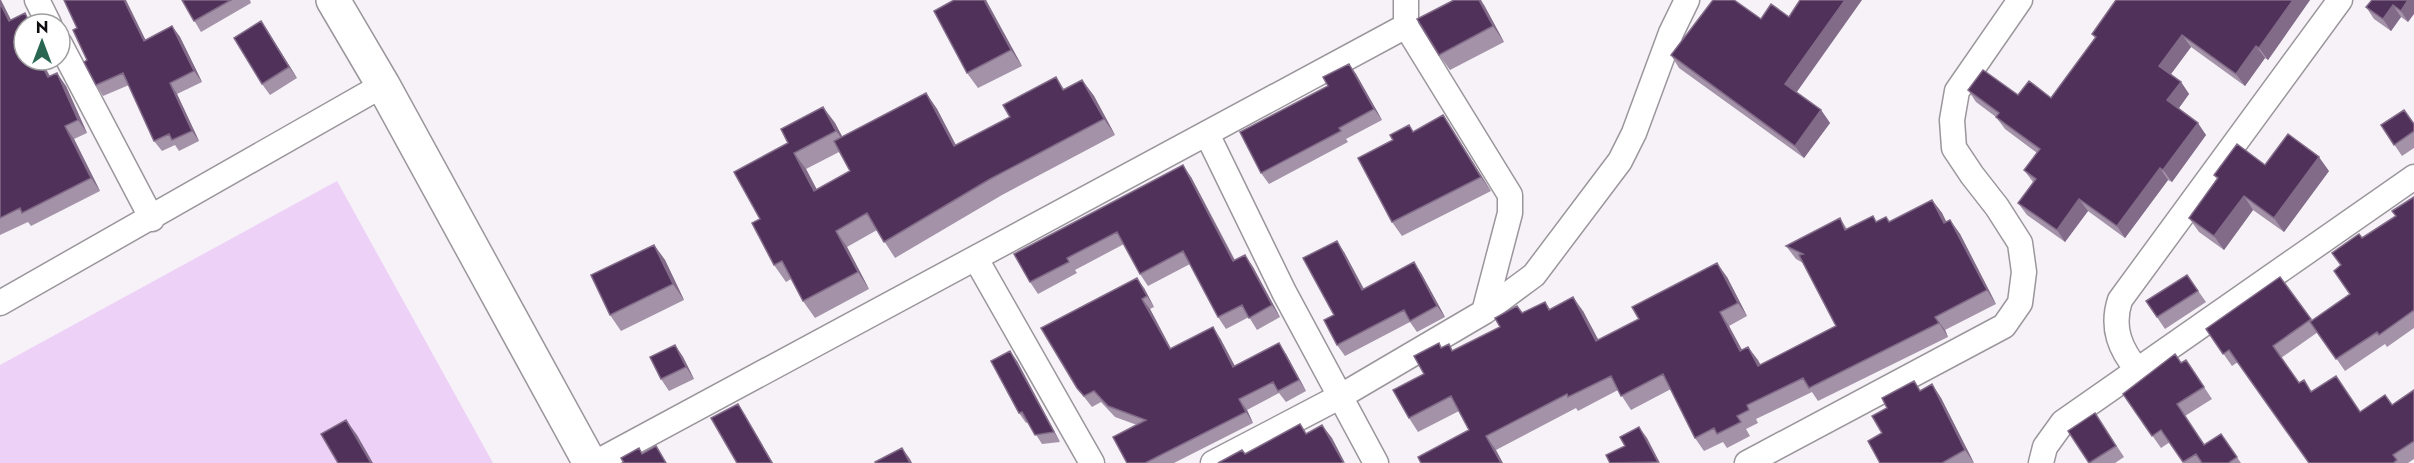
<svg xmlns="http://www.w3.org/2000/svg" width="2414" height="463" font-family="Jost,sans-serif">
<rect width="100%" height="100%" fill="#f6f2f8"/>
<path fill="#eed1f7" d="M337,181l156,282h-493v-98z"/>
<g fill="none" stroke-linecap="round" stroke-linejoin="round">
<defs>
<path id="minor" d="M37,0l12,24
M1406,0v26l104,169v18l-26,99
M60,44l92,175
M1207,134l77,158 92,171
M976,259l116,204
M0,303l383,-218
M2138,371c-18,-22 -27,-43 -18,-71l220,-300
M595,463l811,-437
M1213,463l128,-67 143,-84 50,-37 86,-114 14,-28 37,-100 16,-33
M1747,463l257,-137 16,-23 4,-31 -4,-29 -23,-36 -25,-32 -18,-27 -2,-28 5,-29 63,-91
M2041,463l4,-16 18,-25 351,-245"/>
<path id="secondary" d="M333,0l50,85 207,378"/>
</defs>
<use href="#minor" stroke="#9b969c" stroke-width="27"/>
<use href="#secondary" stroke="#9b969c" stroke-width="36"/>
<use href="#minor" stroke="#fff" stroke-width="24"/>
<use href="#secondary" stroke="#fff" stroke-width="33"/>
</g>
<path fill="#a392a8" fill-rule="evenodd" d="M0,0l11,20 14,-7 7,11h-8v36h17l9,16 16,10 21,47 -13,6 26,52 -69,35 -3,-4 -28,13z
M182,0h68l1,3 -50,29z
M954,0h32l36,66 -44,22 -11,-15z
M2116,0h194l-42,60 -3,-2 -20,28 -54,-39 -20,27 10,8 8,12 -10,14 27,27 -34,47 -4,-2 -43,58 -37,-27 -23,31 -38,-27 -9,-12 15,-21 -9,-12 13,-17 -32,-24 -9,-12 -20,-15 -8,-12 83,8 44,-60 -3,-4z
M2414,0l-6,22 -7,-5 -10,14 -17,-12 -8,-12z
M1484,5l20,37 -54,28 -11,-15z
M261,21l36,57 -27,17 -8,-11z
M172,26l8,11 22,45 -25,12 22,47 -20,10 -4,-6 -13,6 -8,-10 -25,-56 -26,11 -7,-11 -9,-25 -10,-32 69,12z
M1671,55l126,37 24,18 9,13 -26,35 -125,-90z
M1349,64l7,10 26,46 -36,19 2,3 -79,42 -8,-11 67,-87z
M1056,77l8,12 18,-9 12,16 21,39 -113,60 -107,63 -18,-28 -30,17 22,42 -54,29 -12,-17 -12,-22 -5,3 -12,-17 -14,-46 28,-76 35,-36 12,16 7,14 84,-44 11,16 19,36 54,-28zM839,152l11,19 -33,19 -11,-21z
M2414,124v24l-12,8 -21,-31z
M1452,129l39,62 -89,45 -10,-14 22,-90z
M2329,171l-45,61 -31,-22 -29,40 -25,-18 -10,-14 28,-39 -3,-4z
M1191,177l44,83 10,-5 8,12 27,50 -23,13 -8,-13 -23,12 -8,-12 -28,-53 -42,22 -8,-12 -16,-30 -49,26 2,3 -39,21 -8,-12z
M2414,197v131l-27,19 -2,-3 -40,27 -27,-39 -37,26 18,25 13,8 48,21 32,-7 22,-15v69l-6,4h-99l-71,-101 -6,4 -26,-37 74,-52 32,44 38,-27 -9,-29 21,-27 34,-22z
M1932,200l10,13 4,9 4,-2 10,14 36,70 -51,26 3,7 -130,64 -6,-9 -56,27 2,4 -12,6 4,7 -23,12 -4,-6 -19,9 -9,-13 -24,-49 -40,21 -13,-20 -40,21 -2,-3 -80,42 -27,-20 -10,-19 -41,21 -9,-14 15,-44 15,-31 3,5 7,-4 4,7 47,-24 17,-21 6,7 22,-11 5,7 33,2 15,29 129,-63 20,39 -18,10 13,24 6,-3 12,18 76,-39 -33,-63 -7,-4 -10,-13 54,-28 7,11 30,-7 9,-5 3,5z
M654,245l11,15 19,40 -63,31 -11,-16z
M1344,252l20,37 57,-16 24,44 -28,15 -7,-10 -65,34 -8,-11 -3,-30z
M2187,275l19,27 -41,27 -19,-28z
M1144,288l10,19 -4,2 21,40 49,-11 15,28 51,-12 20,37 -20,11 -7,-9 -32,17 6,13 -79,40h-47l10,-38 -22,-8 -14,-15 -9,5 -15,-19z
M675,345l8,12 11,22 -25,12 -8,-12z
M2186,360l26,39 -27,17 20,29 16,-11 20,29h-57l-14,-21 -9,6 -38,-54z
M1017,361l43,81 -18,2 -14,-22 -2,1 -7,-10z
M1932,384l9,14 33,65h-94l2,-30 39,-43z
M2095,413l29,44 -9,6h-26z"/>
<path fill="#826b89" d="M0,0h1l17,34 -9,-13 -9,-18z
M124,0h2l25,51 -7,-10z
M984,0h2l2,4 34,62 -11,-16z
M1479,0h2l3,5 20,37 -11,-16z
M1845,0h17l-68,96 -9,-12z
M2293,0h17l-42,60 -9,-12z
M2408,0h6v14l-6,8 -7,-11z
M2393,5l8,12 -10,14 -8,-12z
M261,21l8,12 28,45 -8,-11z
M172,26l8,11 22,45 -8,-11z
M2182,35l9,12 -23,31 -9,-12z
M2256,46l9,12 -20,28 -9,-12z
M39,60h2l16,30 -9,-13z
M1349,64l7,10 26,46 -8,-11z
M57,73l9,13 21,47 -9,-13z
M1082,80l12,16 21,39 -11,-16z
M2181,82l8,12 -13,18 -9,-12z
M170,83l7,11 22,47 -7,-10z
M926,93l11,16 28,54 -11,-17z
M823,107l12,16 13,24 -12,-16z
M1821,110l9,13 -26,35 -9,-12z
M1443,115l9,14 39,62 -10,-14z
M2198,123l8,12 -34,47 -9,-12z
M65,126l9,13 26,52 -9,-13z
M794,153l12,16 20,38 -12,-16z
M2319,157l10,14 -45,61 -10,-14z
M1183,165l8,12 50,96 -8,-12z
M2160,168l8,12 -43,58 -8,-12z
M2244,196l9,14 -29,40 -10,-14z
M2079,199l9,12 -23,31 -8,-12z
M1932,200l10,13 12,24 -10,-14z
M1950,220l10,14 36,70 -9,-14z
M836,231l11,16 22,42 -11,-17z
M1337,241l7,11 26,49 -8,-11z
M654,245l11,15 19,40 -11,-16z
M1245,255l8,12 27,50 -8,-12z
M1414,262l7,11 24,44 -8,-11z
M1717,263l10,14 20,39 -9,-13z
M1137,278l7,10 10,19 -7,-11z
M1573,297l10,14 23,43 -10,-13z
M1142,299l8,10 27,51 -7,-11z
M1720,312l9,14 21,39 -10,-14z
M1935,317l10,13 3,7 -9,-14z
M1213,327l7,11 21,40 -8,-11z
M1279,343l7,11 20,37 -7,-11z
M675,345l8,12 11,22 -8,-12z
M1748,347l10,13 10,19 -10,-13z
M1010,351l7,10 43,81 -6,-10z
M1932,384l9,14 33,65 -9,-13z
M1239,399l8,11 6,13 -7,-11z
M738,404l7,11 28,48h-1z
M346,420l11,15 16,28h-2z
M1322,425l10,13 13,25 -2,-1z
M1639,427l8,11 13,25 -2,-1z
M1486,436l10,14 7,13h-2z
M902,448l8,11 2,4h-2z"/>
<path fill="#503159" stroke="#826b89" stroke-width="1.5" d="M64,0h60l20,41 28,-15 22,45 -24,12 22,48 -20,9 -3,-6 -15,7 -31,-68 -27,12 -12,-23 3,-2 -14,-30 4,-2z
M182,0h49l-37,21z
M954,0h30l27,50 -44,23 -33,-62z
M1454,0h25l14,26 -54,29 -22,-36z
M1713,0h21l27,19 10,-15 18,13 11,-17h45l-60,84 36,26 -26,36 -124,-91z
M2116,0h177l-34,48 -3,-2 -20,28 -54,-39 -23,31 22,16 -14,18 31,23 -35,47 -3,-2 -43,58 -38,-27 -22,31 -39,-27 18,-24 -12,-9 16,-21 -44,-32 3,-4 -31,-23 15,-20 35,25 11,-14 22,17 45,-61 -4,-3z
M2372,0h36l-7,11 -8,-6 -10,14 -17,-12z
M0,3l9,18 16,-8 5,11h-6v36h15l9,17 9,-4 21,47 -13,6 26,52 -69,35 -2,-5 -20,10z
M261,21l28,46 -27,17 -28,-46z
M1349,64l25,45 -35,19 2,3 -80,42 -21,-41 88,-46 -5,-9z
M1056,77l7,13 19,-10 22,39 -114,60 -106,63 -17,-29 -31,18 22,41 -55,29 -21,-40 -8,4 -22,-42 8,-4 -26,-47 54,-29 -7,-14 42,-22 13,24 -42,22 20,38 36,-20 -16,-30 92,-48 28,53 56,-29 -7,-12z
M2404,110l10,14v7l-20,14 -13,-20z
M1443,115l38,62 -89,45 -34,-64 35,-18 -3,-5 19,-10 4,7z
M2288,134l31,23 -45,61 -30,-22 -30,40 -25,-18 29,-40 -4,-3 23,-31 28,21z
M1183,165l50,96 12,-6 27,50 -23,13 -7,-13 -24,12 -35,-66 -43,23 -23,-42 -50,26 2,4 -39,20 -16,-28z
M2414,197v113l-35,25 -2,-3 -41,27 -26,-37 40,-28 -16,-23 7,-6 -9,-12 27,-19 3,4 34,-22 -4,-5z
M1932,200l12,23 6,-3 37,70 -52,27 4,6 -130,65 -6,-10 -56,27 2,5 -12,6 4,6 -24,12 -3,-6 -19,10 -32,-64 -42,22 -10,-20 -43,21 -1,-3 -81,42 15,27h-80l-3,-6 51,-27 -18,-34 -42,22 -16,-28 31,-16 -10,-18 25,-13 2,5 8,-4 3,7 48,-24 -5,-9 22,-12 5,7 23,-11 4,8 24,-13 23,44 43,-22 -7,-12 85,-44 21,40 -18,9 20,39 8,-4 10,19 78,-40 -37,-71 4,-1 -17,-8 54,-28 5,12 28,-14 3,6 10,-5 3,5z
M1337,241l25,49 52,-28 23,44 -27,15 -6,-11 -67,35 -13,-25 10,-5 -31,-57z
M654,245l19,39 -63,31 -19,-40z
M2187,275l11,16 -41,26 -11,-16z
M2280,277l31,42 -38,27 26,37 5,-3 7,12 25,-16 24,36 25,-17 7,10 22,-15v51l-21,14 4,5 -4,3h-84l-80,-113 -6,4 -17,-25z
M1137,278l10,18 -5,3 28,50 43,-22 20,40 46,-24 20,37 -21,11 -5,-9 -34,17 7,13 -101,51h-18l-14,-26 33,-17 -38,-14 -14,-15 -10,5 -7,-8 -36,-60z
M675,345l11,22 -25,12 -11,-22z
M1010,351l44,81 -19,3 -13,-23 -3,1 -28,-52z
M2175,354l6,9 5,-3 18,27 -27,17 27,41 17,-11 16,23 -9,6h-26l-6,-9 -13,8 -22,-32 -9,6 -29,-42z
M1914,381l6,10 12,-7 33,66 -23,13h-62l-12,-22 14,-8 -10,-17 15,-8 -5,-10z
M738,404l34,59h-35l-26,-45z
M2095,413l21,33 -27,17 -21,-32z
M346,420l25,43h-33l-17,-29z
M1300,424l6,10 16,-9 21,37 -2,1h-123l24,-13 3,4z
M1639,427l19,35 -48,1 -4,-8 19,-9 -5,-9z
M656,446l10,17h-42l-3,-5 18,-10 3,6z
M902,448l8,15h-34l-1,-1z"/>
<g transform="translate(42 42)"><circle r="28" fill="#ffffff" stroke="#9f9e9f" stroke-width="1.5"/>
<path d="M0-4.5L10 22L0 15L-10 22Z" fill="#2a6752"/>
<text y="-9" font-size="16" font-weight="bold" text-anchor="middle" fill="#0f0d0f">N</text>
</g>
</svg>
